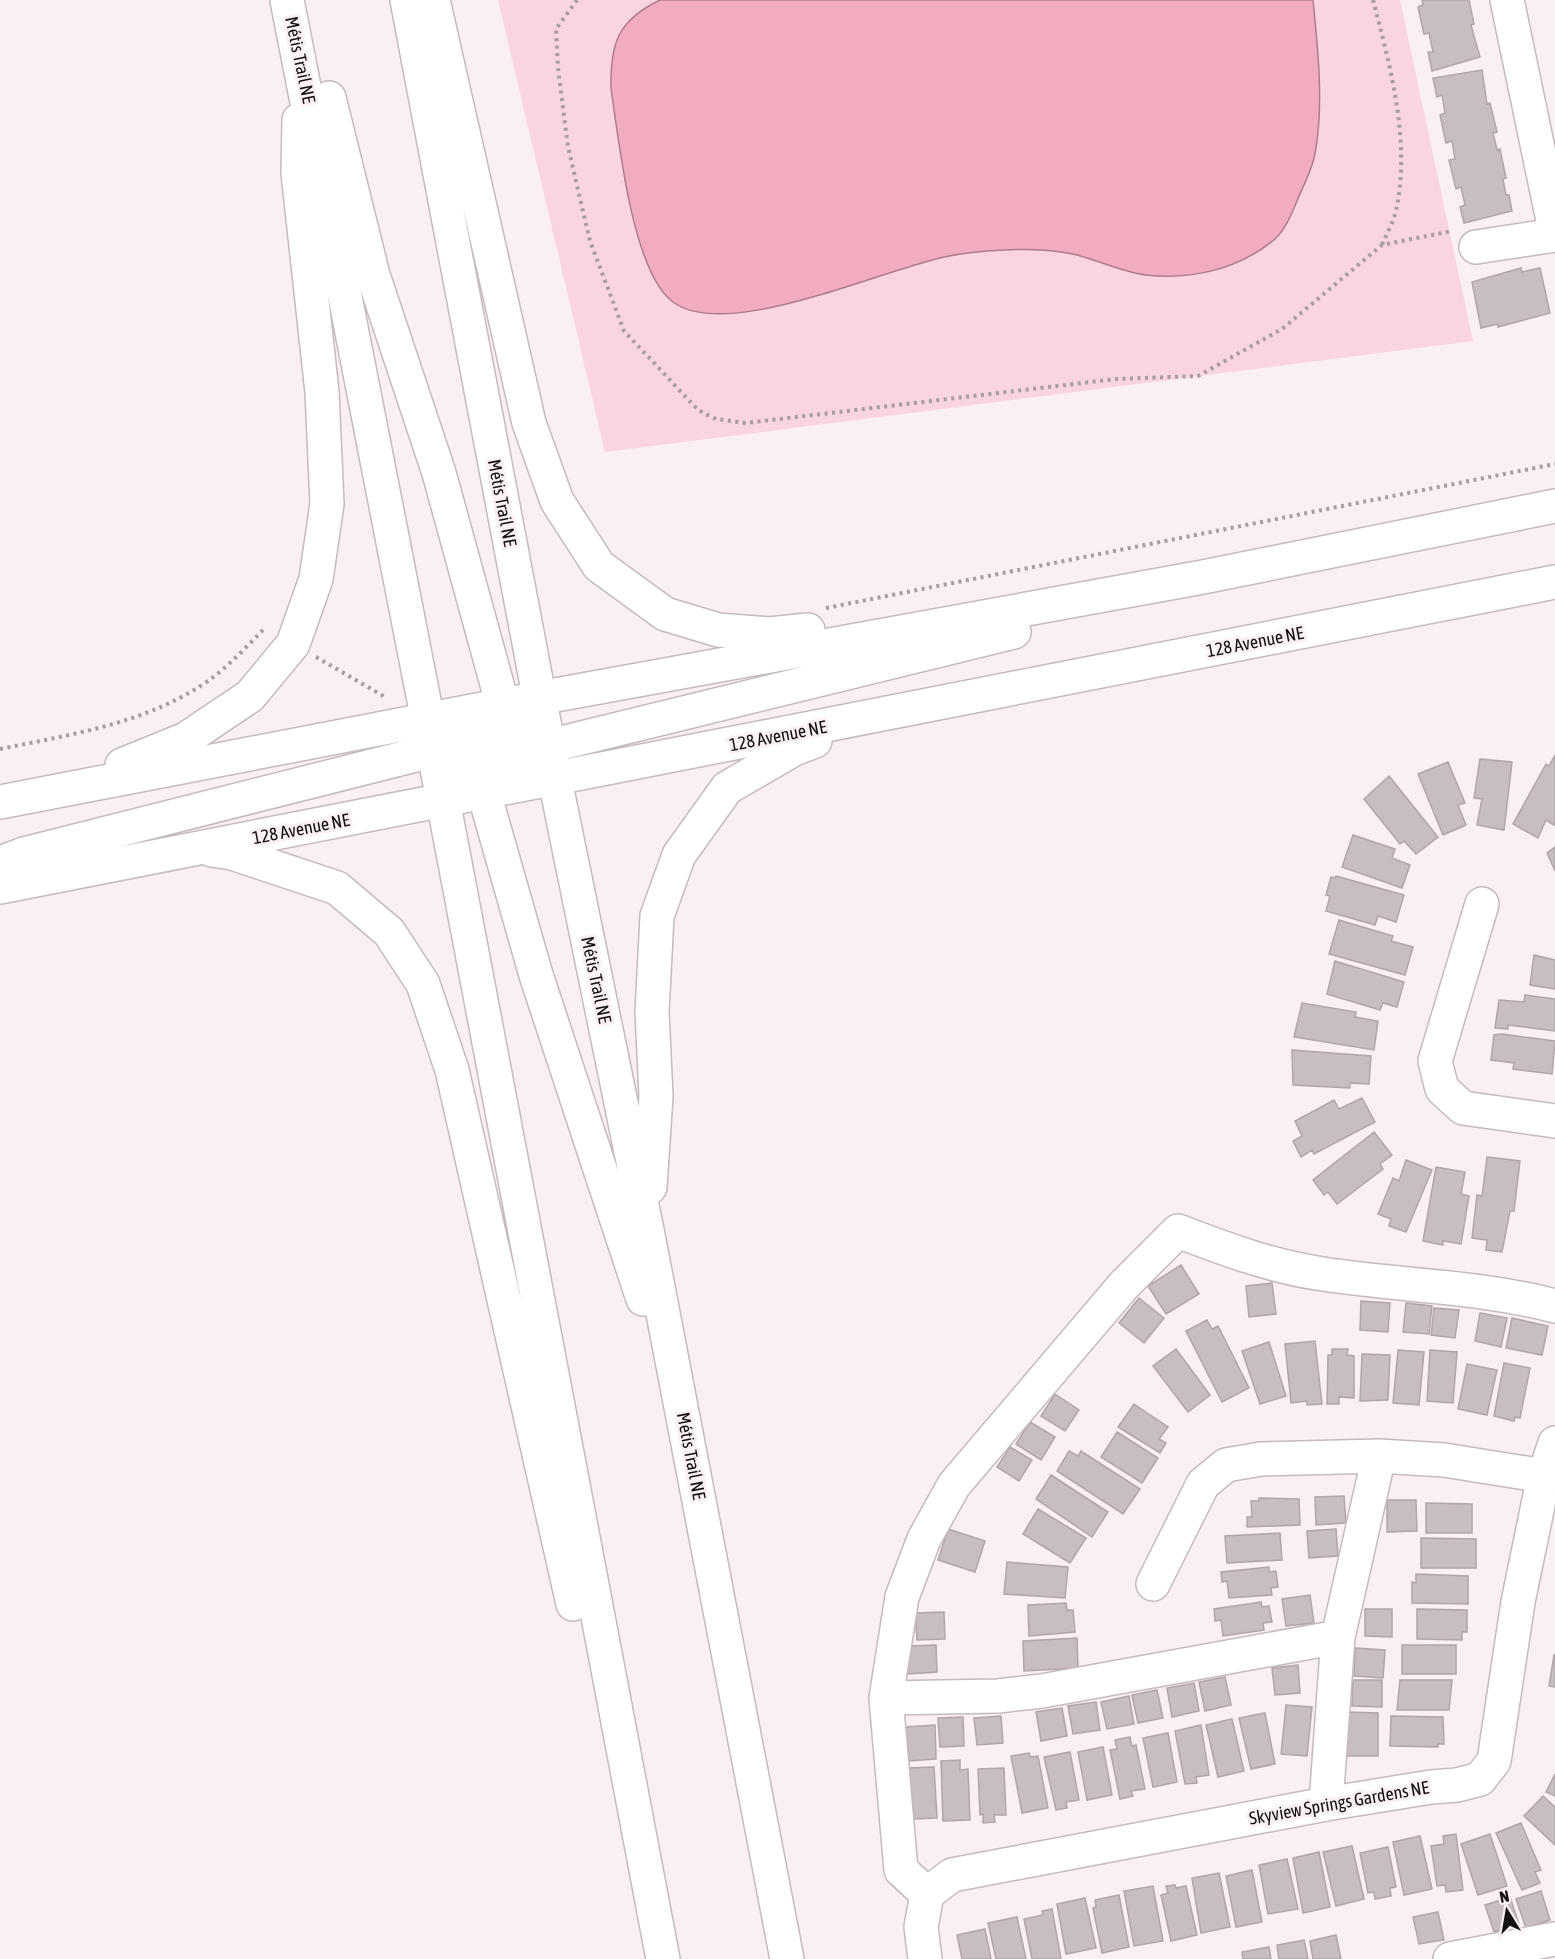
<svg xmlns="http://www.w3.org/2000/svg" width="1555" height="1959" font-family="'Asap Condensed',sans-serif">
<rect width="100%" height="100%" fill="#faeff1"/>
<path fill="#fad5df" d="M498,0h902l73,341 -868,111z"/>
<path fill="#f1acbf" stroke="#ae7d8b" stroke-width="1.5" d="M660,0h653c5,50 11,105 2,154 -3,16 -12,32 -18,47 -5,12 -12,29 -22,38 -36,30 -82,41 -129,36 -24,-3 -46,-14 -69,-20 -36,-8 -79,-6 -116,-1 -66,8 -231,90 -288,48 -41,-30 -54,-162 -62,-213 -1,-46 7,-69 49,-89z"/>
<path fill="#c8bdc0" stroke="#b0a5a8" stroke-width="1.5" d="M1422,0h47l5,24 -3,1 9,32 -48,14 -4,-19h5l-4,-19 -5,1 -6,-27 5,-2z
M1482,70l5,34 3,-1 7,29 -4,1 4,17 3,-1 6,29 -3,1 3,16h3l3,16 -48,12 -4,-16 5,-2 -4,-18 -5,2 -7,-29 6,-1 -3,-18 -6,2 -6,-28 5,-2 -3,-18 -5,2 -4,-19z
M1521,268l1,4 18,-4 10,45 -52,14v-3l-17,4 -9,-46z
M1555,755v67l-1,3 -8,-5 -8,18 -25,-14 33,-60 3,2z
M1480,759l32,3 -8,68 -27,-5 5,-26 -8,-1z
M1448,762l17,41 -7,2 8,20 -23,10 -25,-61z
M1389,776l49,61 -22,17 -12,-13 -4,3 -36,-45z
M1353,835l42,14 -3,9 18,7 -8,23 -60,-21z
M1555,847v24l-8,-18z
M1336,876l68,19 -8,27 -18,-6 -3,9 -49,-14 4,-15 -4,-1 5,-18 4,1z
M1339,920l54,16 -2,5 22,6 -8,28 -76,-21z
M1534,955l21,5v29l-25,-4z
M1335,961l69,21 -7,25 -14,-4 -3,7 -53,-16z
M1525,995l30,4v32l-47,-6v4l-13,-1 4,-28 25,2z
M1302,1003l54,9 -1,5 23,4 -4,29 -80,-13z
M1502,1034l53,7 -3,33 -39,-5 1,-6 -23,-3 3,-25z
M1292,1050l79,6 -2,28 -19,-1v5l-57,-3z
M1362,1098l13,24 -61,32 -2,-4 -11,7 -8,-16 9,-5 -7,-15 39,-21 5,9z
M1374,1132l18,23 -12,9 3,5 -46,35 -9,-12 -4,3 -11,-15z
M1487,1157l33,4 -6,50h-4l-8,41 -16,-2 1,-10 -15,-2 5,-43 5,1z
M1406,1160l26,10 -26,62 -17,-6 2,-7 -13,-5 15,-36 6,3z
M1436,1167l29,5 -4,22 8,2 -8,48 -18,-3v4l-20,-4z
M1181,1265l18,29 -33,20 -18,-28z
M1272,1283l4,31 -27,3 -3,-31z
M1139,1298l25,20 -20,25 -25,-20z
M1361,1301l29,2 -2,29 -28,-2z
M1406,1303l26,3 -3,28 -26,-2z
M1434,1308l25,2 -4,28 -24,-3z
M1480,1313l27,5 -6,29 -26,-6z
M1512,1318l36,8 -6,29 -36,-7z
M1207,1320l5,9 6,-3 31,62 -27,14 -36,-71z
M1315,1341l7,63 -15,1v-4l-16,2 -6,-59z
M1269,1342l17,54 -26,8 -18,-53z
M1176,1349l34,46 -22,17 -35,-46z
M1332,1349h16l-1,6 7,1v42l-15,-1v7h-12l1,-49h4z
M1398,1350l26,2 -5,53 -26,-2z
M1430,1350l27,2 -4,51 -26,-2z
M1362,1354l28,1 -2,45 -28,1z
M1504,1363l26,5 -10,50 -5,-1 -1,4 -20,-5z
M1467,1364l30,6 -10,45 -29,-6z
M1055,1394l24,16 -14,21 -24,-15z
M1134,1404l34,23 -9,12 7,4 -6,10 -42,-26z
M1030,1422l25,15 -14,23 -25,-16z
M1117,1432l41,26 -16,25 -41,-26z
M1010,1447l22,13 -13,21 -22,-14z
M1069,1451l9,5 3,-5 59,38 -17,25 -66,-43z
M1051,1475l57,37 -16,25 -56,-38z
M1344,1496l2,27 -30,2 -1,-28z
M1259,1498l40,1 1,26 -53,2v-10h5l-1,-16h8z
M1387,1500h29l1,31 -30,1z
M1426,1503l46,1v29h-46z
M1038,1509l48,29 -16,25 -47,-29z
M948,1529l37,12 -10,31 -37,-12z
M1336,1529l2,27 -29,2 -2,-27z
M1280,1533l2,27 -55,3 -2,-27z
M1421,1538l55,1v29h-55z
M1007,1562l61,5 -3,31 -61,-4z
M1269,1567v5l7,-1 2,16 -7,1 1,7 -43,3 -2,-17 -5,1 -1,-10z
M1416,1574l52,2v28l-56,-1v-21l4,1z
M1310,1595l4,28 -28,3 -4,-27z
M1261,1602l1,5 7,-1 3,16 -9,1 1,7 -41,6 -2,-16 -6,1 -1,-12z
M1066,1603l1,7h6l2,22 -46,4 -1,-31z
M1365,1609h27v28l-27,-1z
M1417,1609l50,1v22h-5v8l-45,-1z
M944,1612l1,27 -28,1 -2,-27z
M1077,1638l1,30 -54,3 -1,-30z
M936,1645l1,27 -29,2 -1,-28z
M1402,1645h54v29h-54z
M1355,1648l30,2 -2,28 -29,-2z
M1554,1655l1,1v31l-6,-1z
M1298,1665l2,28 -25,2 -3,-27z
M1225,1677l6,28 -26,6 -6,-29z
M1353,1680h29v27l-30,-1z
M1400,1680h52l-3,30h-52z
M1194,1683l5,28 -27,6 -5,-29z
M1157,1690l6,28 -25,5 -6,-28z
M1129,1696l5,28 -27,5 -6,-27z
M1096,1702l4,28 -27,4 -5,-28z
M1286,1705l26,2 -5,49 -26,-2z
M1062,1708l5,28 -26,5 -5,-29z
M1346,1712l32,1v43h-32z
M1265,1713l10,51 -24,5 -12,-51z
M1001,1716l2,27 -26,2 -3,-27z
M1391,1716l52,1 1,27h-6v3l-48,-1z
M963,1717l1,29 -24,1 -2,-29z
M1232,1719l12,52 -26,6 -12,-52z
M935,1725l1,34 -29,2 -2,-34z
M1201,1725l8,50 -13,2 1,6 -12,1 -10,-53z
M1168,1733l9,49 -24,5 -10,-49z
M1130,1737l2,9 4,-1 9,44 -14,2 2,5 -13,3 -10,-49 7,-1 -2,-9z
M1103,1747l9,48 -25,5 -9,-48z
M1070,1752l9,48 -13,2 1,6 -11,2 -12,-53z
M1029,1753l1,4 8,-1 10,52 -26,5 -11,-57z
M960,1760v10l8,-1 2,51 -27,1 -2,-60z
M934,1767l3,51 -25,1 -4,-51z
M1004,1768l2,47h-12l1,7 -12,1v-9l-3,1 -2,-46z
M1555,1774v22l-9,-4z
M1543,1796l12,11v38l-31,-29z
M1521,1823l20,47 -6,2 5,11 -18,7 -26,-57z
M1456,1834l7,56 -17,2 -1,-7 -8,1 -6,-40 13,-2 -1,-8z
M1490,1834l17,52 -29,9 -17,-51z
M1420,1836l12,53 -28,6 -11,-53z
M1352,1846l12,53 -28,7 -13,-54z
M1388,1847l8,40 -6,1 1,8 -16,3 -1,-7 -6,1 -8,-40z
M1319,1852l11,55 -27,6 -10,-55z
M1287,1859l11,50 -30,5 -9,-49z
M1252,1870l10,52 -26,5 -10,-51z
M1219,1873l11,54 -29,6 -9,-55z
M1175,1885l1,3 10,-2 11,49 -26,6 -10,-46 7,-2 -2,-7z
M1153,1886l10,55 -29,5 -10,-55z
M1541,1891l9,29 -24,8 -10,-29z
M1119,1895l10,52 -27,6 -9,-45 3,-1 -1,-7z
M1510,1897l9,27 -25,8 -9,-27z
M1085,1898l11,50 -30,6 -9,-50z
M1052,1909l9,50h-29l-8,-40 19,-4 -1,-4z
M1438,1912l6,28 -25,4 -6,-27z
M1017,1917l9,42h-30l-8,-36z
M985,1929l6,30h-29l-5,-24z
M1336,1935l5,24h-28l-3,-18z
M1304,1940l4,19h-29l-2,-14z
M1269,1947l2,12h-28l-1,-7z"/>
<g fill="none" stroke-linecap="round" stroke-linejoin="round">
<defs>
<path id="minor" d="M1507,0l48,230
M1476,247l79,-12
M1482,904l-47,157 7,28 21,19 92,13
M1153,1584l50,-100 23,-19 35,-6 118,-3 65,4 100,16
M886,1698l112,-2 44,-5 296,-54
M1326,1804l12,-167 41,-181
M927,1894l-26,-24 -15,-172 16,-101 22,-58 30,-54 170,-200 54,-54c47,18 95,36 145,43 78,12 156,12 232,32
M925,1959l-4,-32 6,-33 25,-19 374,-71 105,-17 26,-2 23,-6 14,-18 24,-159 26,-126 11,-33
M1450,1959l105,-20"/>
<path id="major" d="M287,0l141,721 235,1238
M407,0l148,780 92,450 140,729
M433,0l96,423 28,78 42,65 66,48 53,16 52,4 38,-4
M329,98l44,177 66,198 64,233 23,47 29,27
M428,721l27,24 29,48 52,182 107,324
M122,765l64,-26 64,-43 43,-52 23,-65 11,-75 -5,-112 -24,-219 1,-53
M445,797c24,-30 68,-40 104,-51l465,-114
M0,802l539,-104 664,-121 352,-71
M212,850l20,3 105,35 52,44 34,52 29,86 121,534
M0,863l24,-9 431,-109 36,-11 37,-23
M0,887l1555,-305
M650,1187l6,-91 -4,-84 5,-96 22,-61 48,-67 67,-39 21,-8"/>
</defs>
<use href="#minor" stroke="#c5babc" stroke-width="36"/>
<use href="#major" stroke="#c5babc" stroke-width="36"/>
<path stroke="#a59d9e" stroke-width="4" stroke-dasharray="3 4.5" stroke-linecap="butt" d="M577,0l-21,29 2,39 10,79 22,94 34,90 74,79 18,9 30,4 370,-44 82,-3 84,-47 100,-84 70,-14
M1373,0c17,65 37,139 24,206 -2,13 -10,27 -15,39
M826,608l729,-144
M316,657l69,40
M0,749c73,-15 145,-25 208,-68 21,-15 39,-35 57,-53"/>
<use href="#minor" stroke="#fff" stroke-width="33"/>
<use href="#major" stroke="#fff" stroke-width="33"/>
</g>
<g text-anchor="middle" stroke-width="6" stroke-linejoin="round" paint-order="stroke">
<g font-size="18" fill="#131011" stroke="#faeff1">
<text transform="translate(300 60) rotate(78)" y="6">Métis Trail NE</text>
<text transform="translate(502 503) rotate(79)" y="6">Métis Trail NE</text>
<text transform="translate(1255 642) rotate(-11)" y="6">128 Avenue NE</text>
<text transform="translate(778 736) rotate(-11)" y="6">128 Avenue NE</text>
<text transform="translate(301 829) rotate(-11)" y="6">128 Avenue NE</text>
<text transform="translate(596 980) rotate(78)" y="6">Métis Trail NE</text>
<text transform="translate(691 1456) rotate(79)" y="6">Métis Trail NE</text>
<text transform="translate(1339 1803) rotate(-10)" y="6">Skyview Springs Gardens NE</text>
</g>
</g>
<g transform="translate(1507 1911) rotate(349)" stroke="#faeff1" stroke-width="4.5" paint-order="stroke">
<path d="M0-4.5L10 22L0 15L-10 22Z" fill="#131011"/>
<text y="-9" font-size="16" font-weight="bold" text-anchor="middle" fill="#131011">N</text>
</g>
</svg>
